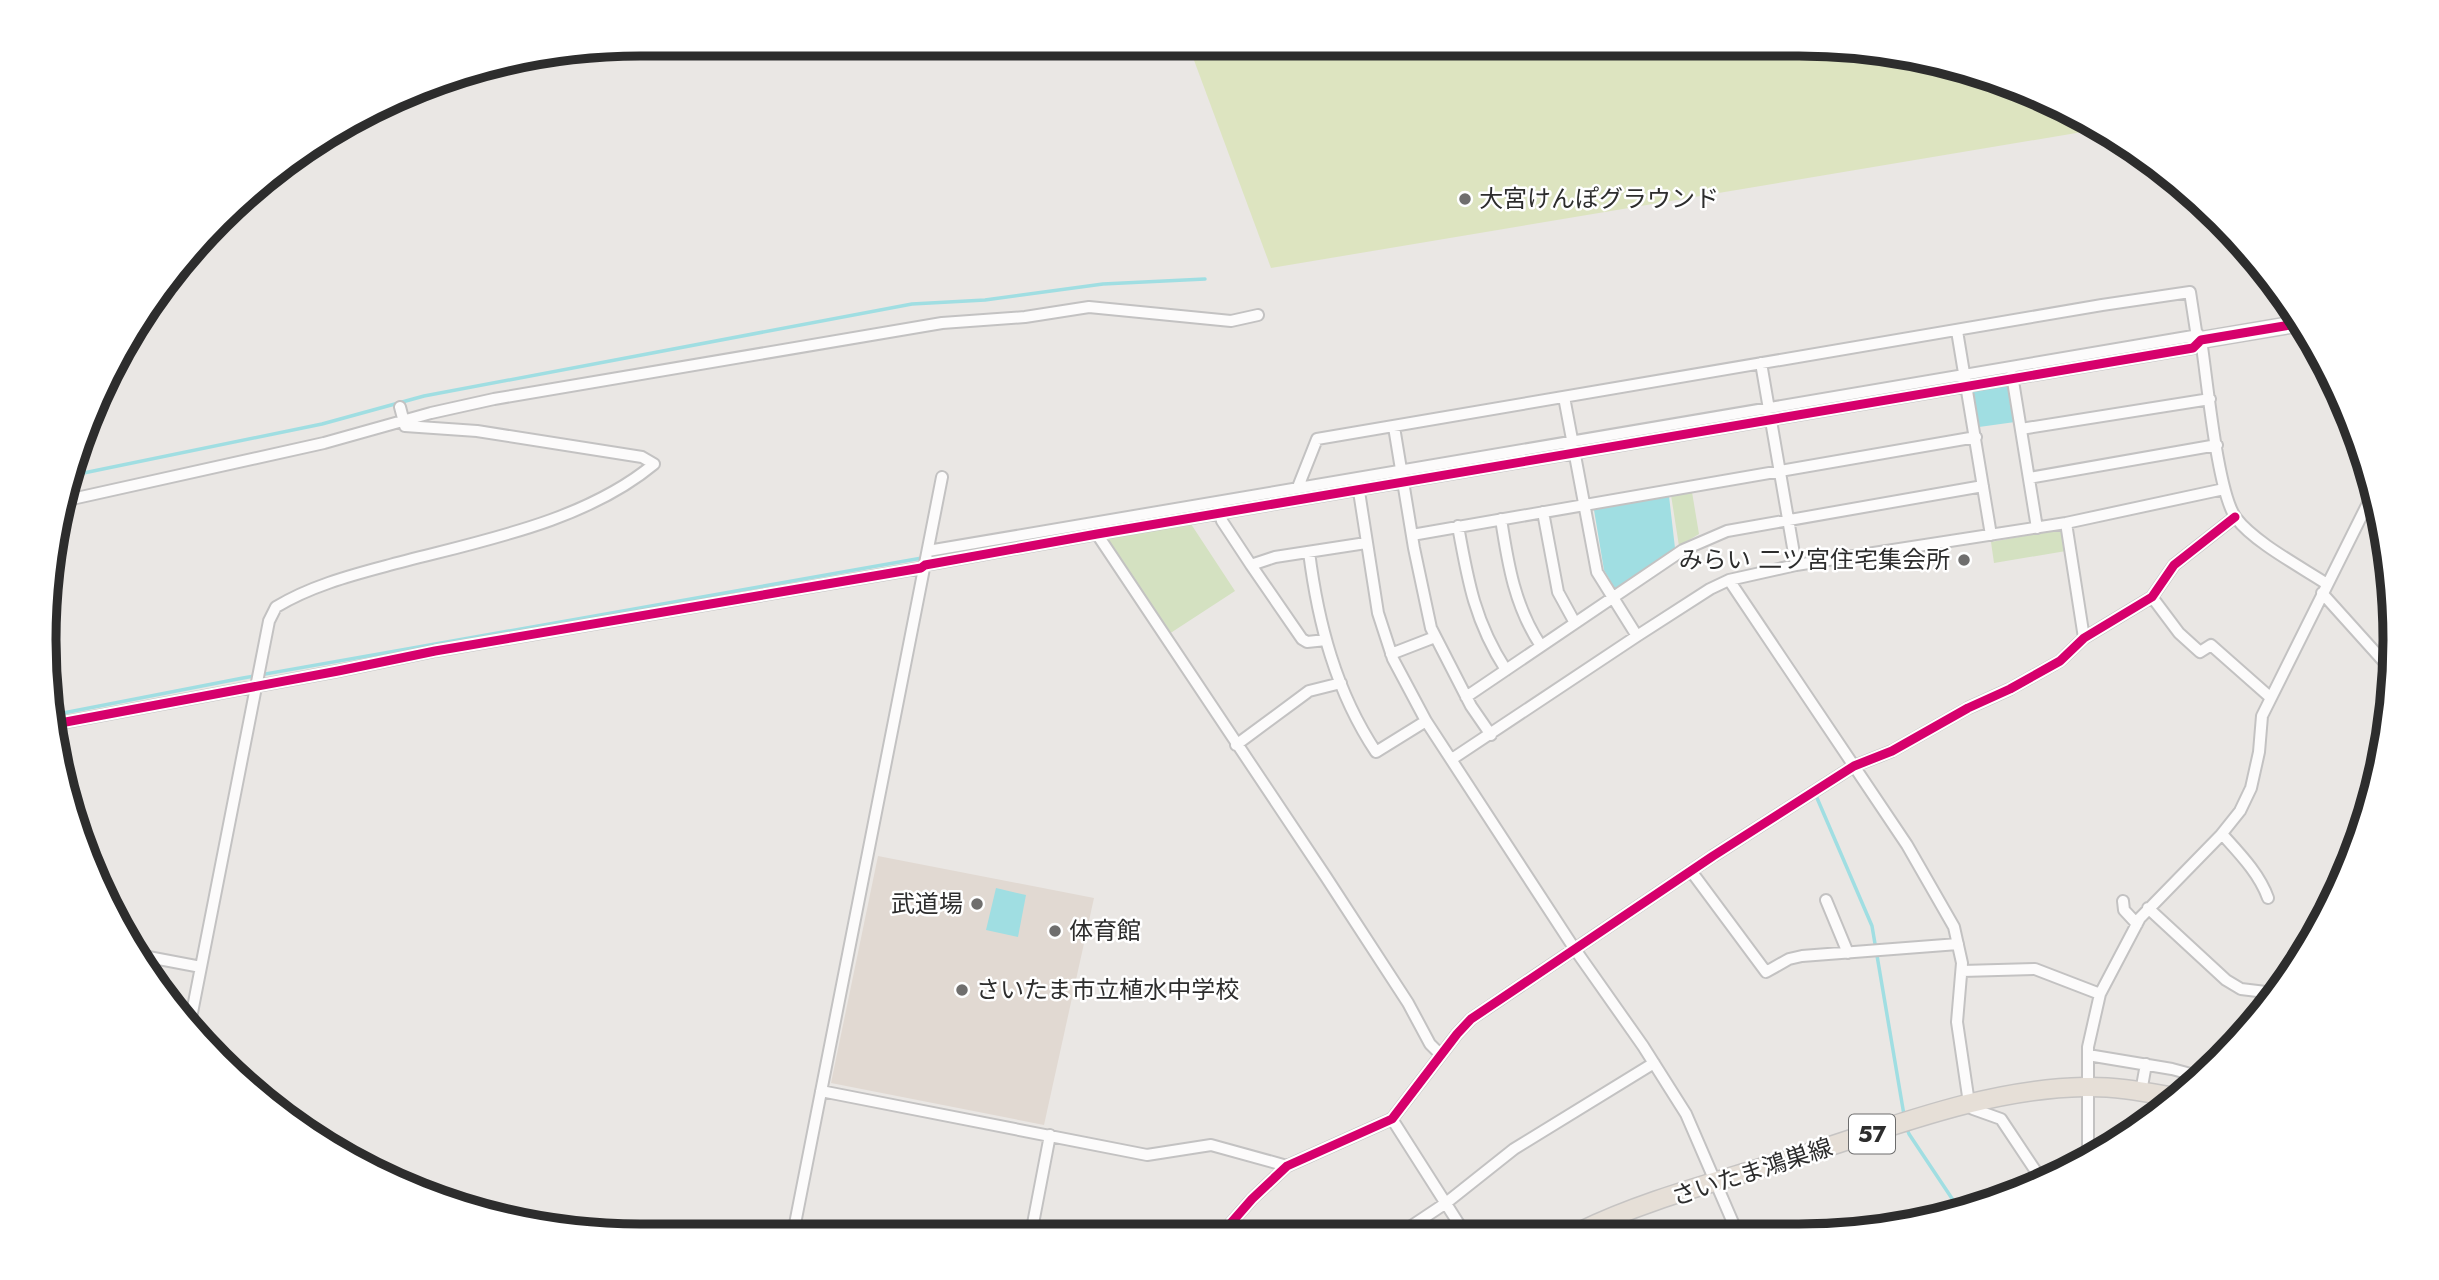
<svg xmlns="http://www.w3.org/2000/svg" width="2439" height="1280" font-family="Jost,'Noto Sans JP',sans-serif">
<rect width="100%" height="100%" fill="#eae7e4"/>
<path fill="#e1d9d2" d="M878,856l216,42 -50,227 -213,-42z"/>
<path fill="#d4e1c1" d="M1692,492l7,42 -20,12 -8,-51z
M1191,524l44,67 -66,43 -66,-96z
M2063,529l3,22 -72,12 -3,-21z"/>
<path fill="#dde4c0" d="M1188,44l650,1 116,19 109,41 37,24 -829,139z"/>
<path fill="#a0dee2" d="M2010,385l5,37 -36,5 -6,-35z
M1669,496l6,52 -60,41 -11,-19 -10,-60z
M996,888l30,7 -8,42 -32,-7z"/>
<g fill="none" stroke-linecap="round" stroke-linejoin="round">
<path stroke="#a0dee2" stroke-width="3.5" d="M69,476l253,-52 102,-28 488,-92 73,-4 118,-16 102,-5
M1316,491l800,-137
M930,557l161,-27
M53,715l190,-37 679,-120
M1817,798l55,128 32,189
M1906,1126l3,8 50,75"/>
<defs>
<path id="street" d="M1957,331l34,204
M1761,363l35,202
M2012,375l25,153
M1564,397l33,175 40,64
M1394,427l20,121 17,80 40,78 20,29
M2021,429l189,-30
M2029,478l188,-33
M1358,485l20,128 15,46 33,62 148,227 69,98 43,68 51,118
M1298,487l19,-48 785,-134 88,-13 6,39 5,9c6,37 16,152 35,178 18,24 65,49 91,66
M63,501l261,-58 107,-30 63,-14 448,-76 83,-6 64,-10 142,14 27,-6
M1219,509l3,12 29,44 24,-8 91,-14
M1543,512l15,80 17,31
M1501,519c7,46 14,88 40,127
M2066,523l18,115
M1458,526c10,56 17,96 48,144
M1097,534l229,343 82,126 22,41 11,11
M1412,535l564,-98
M928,551l1271,-216
M1309,552c9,71 27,140 67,200l50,-31
M1251,565l51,74 5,3 19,-2
M1729,580l178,265 47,82 8,36 -5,59 12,81 4,6 28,10 42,63
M2322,593l72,80
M2152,597l27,36 21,19 11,-7 60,53
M1391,654l44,-17
M1466,697l217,-147 44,-19 256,-45
M55,724l283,-53 97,-20 486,-83 4,-3 172,-31 1096,-186 8,-8
M1236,745l73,-54 32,-8
M1452,759l185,-123 73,-47 19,-9 67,-15 270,-42 158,-34
M2222,834c17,19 37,39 46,64
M1691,871l75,101 23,-13 13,-3 156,-12
M1826,900l22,53
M2123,901l1,9 13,14
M2148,908l78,72 15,9 33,4
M143,956l58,11
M1962,971l73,-2 65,25
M189,1028l80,-407 7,-14c33,-20 72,-31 110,-41 88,-24 196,-42 268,-102l-12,-7 -165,-26 -72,-5 -5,-19
M2088,1055l84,14 26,7
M821,1091l326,64 64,-10 76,21
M2141,1092l5,-28
M1392,1119l72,113
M2088,1158v-111l12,-53 40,-76 80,-82 20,-25 11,-23 8,-36 3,-36 112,-225
M1032,1226l37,8
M1225,1233l6,-10 21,-24 35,-33 105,-47 65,-85 14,-15 242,-163 141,-90 38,-15 76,-43 42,-19 50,-28 24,-23 68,-41 22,-32 61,-48
M1401,1233l45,-30 68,-54 140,-86
M793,1234l149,-757
M1031,1234l19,-99"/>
<path id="secondary" d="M2201,340l101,-17"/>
<path id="primary" d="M1579,1232c63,-31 134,-49 201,-70 99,-30 200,-73 304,-75 30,-1 61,5 90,10"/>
</defs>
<use href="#street" stroke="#c3c2c2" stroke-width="14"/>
<use href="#secondary" stroke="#c3c2c2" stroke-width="19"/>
<use href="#primary" stroke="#c6c4c3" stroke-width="21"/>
<use href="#street" stroke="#fcfbfb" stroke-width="10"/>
<use href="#secondary" stroke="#fcfbfb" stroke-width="16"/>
<use href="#primary" stroke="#e6dfd7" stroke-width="18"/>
<defs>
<path id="cycleway" d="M55,724l283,-53 97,-20 486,-83 4,-3 172,-31 1096,-186 8,-8 101,-17
M1225,1233l6,-10 21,-24 35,-33 105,-47 65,-85 14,-15 242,-163 141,-90 38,-15 76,-43 42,-19 50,-28 24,-23 68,-41 22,-32 61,-48"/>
</defs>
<use href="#cycleway" stroke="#fff" stroke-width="13"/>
<use href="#cycleway" stroke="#d6006c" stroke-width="9"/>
</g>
<g fill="#6f6e6d" stroke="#fff" stroke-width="2.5">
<circle cx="1465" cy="199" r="7"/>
<circle cx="1964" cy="560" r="7"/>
<circle cx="977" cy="904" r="7"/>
<circle cx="1055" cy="931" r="7"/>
<circle cx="962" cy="990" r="7"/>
</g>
<g text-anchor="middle" stroke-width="5" stroke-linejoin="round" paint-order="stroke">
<rect fill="#fff" stroke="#6c6c6c" stroke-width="2" x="1849" y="1114.5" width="46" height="39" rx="5"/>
<g font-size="23" font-weight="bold" fill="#2d2d2d">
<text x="1872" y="1142">57</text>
</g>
<g font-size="24" fill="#2d2d2d" stroke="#fff" text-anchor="start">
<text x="1479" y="207">大宮けんぽグラウンド</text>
<text x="1950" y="568" text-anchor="end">みらい 二ツ宮住宅集会所</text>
<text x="963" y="912" text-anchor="end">武道場</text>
<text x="1069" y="939">体育館</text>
<text x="976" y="998">さいたま市立植水中学校</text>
</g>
<g font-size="24" fill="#2d2d2d" stroke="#fff">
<text transform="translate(1752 1172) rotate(-18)" y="8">さいたま鴻巣線</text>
</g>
</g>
<path d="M0 0H2439V1280H0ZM640 56H1799A584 584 0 0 1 2383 640V640A584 584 0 0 1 1799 1224H640A584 584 0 0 1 56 640V640A584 584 0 0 1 640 56Z" fill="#fff" fill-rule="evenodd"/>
<path fill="none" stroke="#2d2d2d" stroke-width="9" d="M640 56H1799A584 584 0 0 1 2383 640V640A584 584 0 0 1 1799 1224H640A584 584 0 0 1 56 640V640A584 584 0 0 1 640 56Z"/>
</svg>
